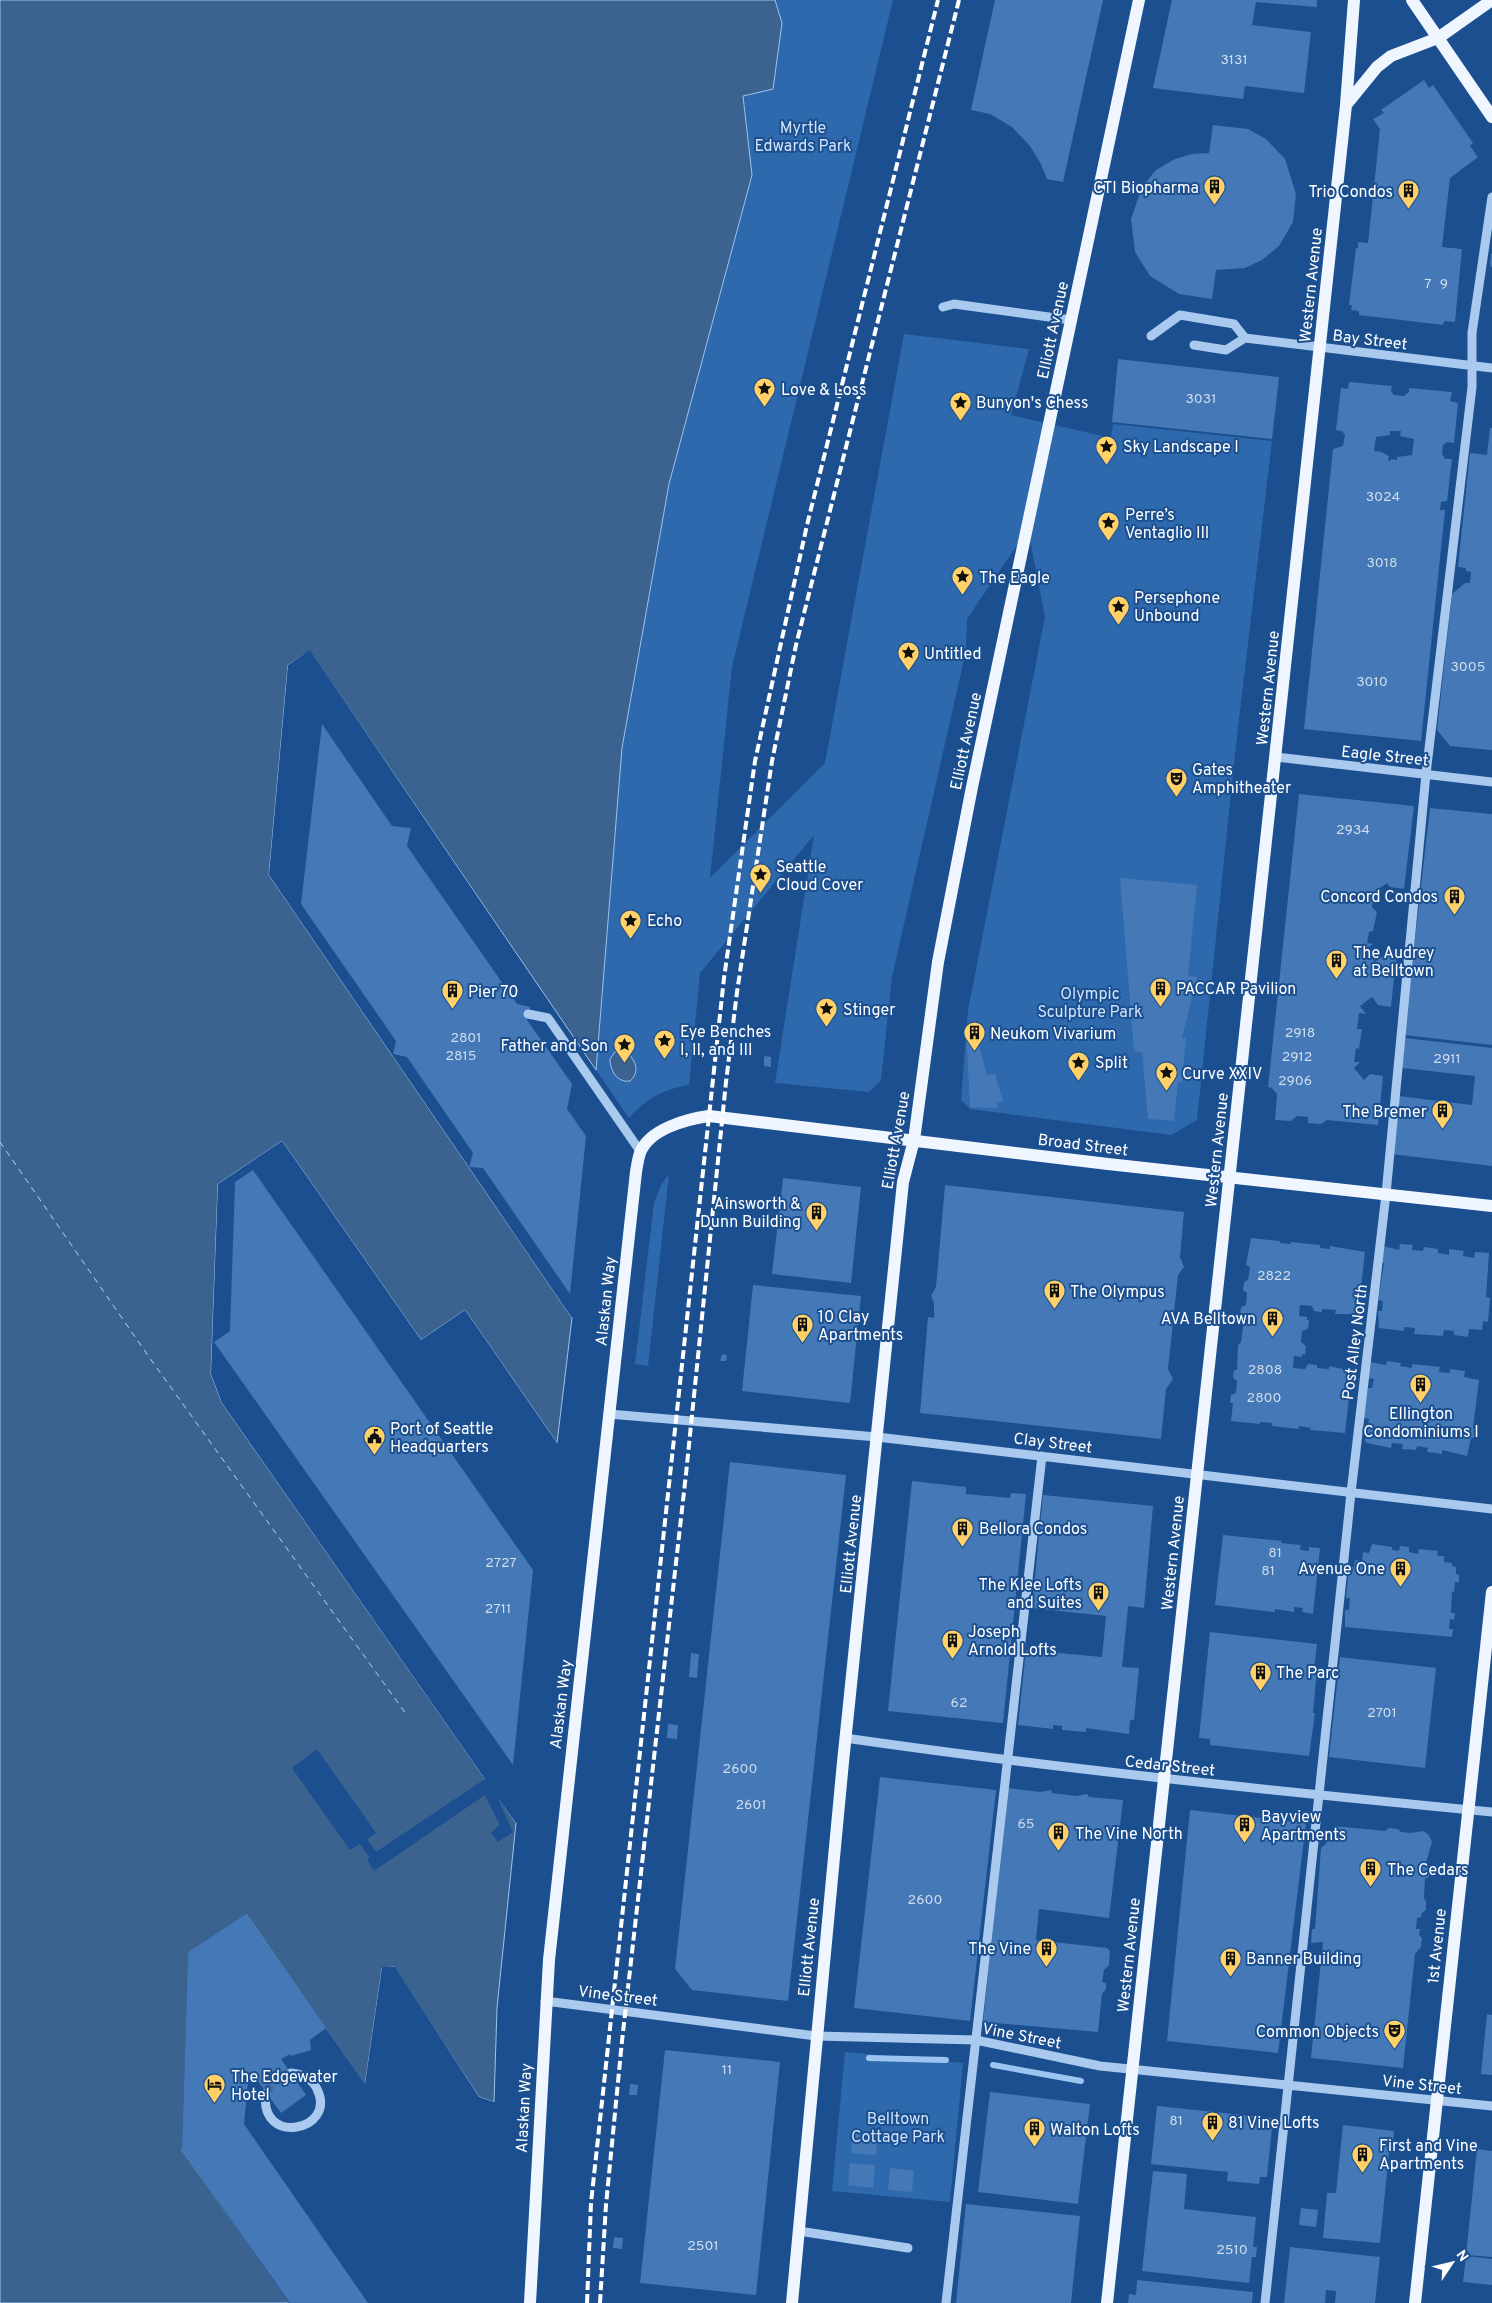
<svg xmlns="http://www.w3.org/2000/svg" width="1492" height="2303" font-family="Overpass,sans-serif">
<rect width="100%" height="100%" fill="#1b4f8f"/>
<path fill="#2e69ad" d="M775,0h118l-161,667 -22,211 115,-115 79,-429 125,15 -18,66 100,23 2,-14 159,17 -36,304 -39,375 -26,15 -201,-26 -9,-9 7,-90 77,-393 -17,-88 -61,90 -1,32 -74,326 -11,103 -12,12 -94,-9 39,-248 -114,138 -11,112c-24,3 -45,15 -60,33l-33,-48 26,-322 47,-264 83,-309 -9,-80 39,-72z
M669,1174l-21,192 -13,-2 19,-161 7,-18z
M845,2052l118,11 -13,139 -118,-11z"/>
<path fill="#3c6290" stroke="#9cc4f0" d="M0,0h775l7,23 -9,66 -30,7 9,79 -83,309 -47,264 -26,322 -286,-419 -22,14 -19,210 303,443 -15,125 -92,-133 -44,30 -139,-199 -64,43 -7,190 11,29 294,420 -19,185 -3,94 -15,-5 -85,-130 -12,1 -17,117 -119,-171 -64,236 108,153h-290z
M617,1049l9,2c9,9 15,20 4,30 -13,2 -20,-11 -20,-22z"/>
<path fill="#1b4f8f" d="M310,650l286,422 -287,-418 -19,12 -19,208 301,440v4l-303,-443 19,-210z
M282,1141l139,199 44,-30 92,133v3l-93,-132 -42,28h-3l-138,-198 -60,41 -8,188 11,29 292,417v4l-19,-26 16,35 -15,10 -7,-9 9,-8 -15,-30 -111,76 -7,-11 3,-2 -10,-14 -10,6 -58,-82 25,-19 59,84 -9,6 9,13 109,-73 -263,-376 -11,-29 7,-190z
M246,1914l119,170 17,-117h13l84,130 15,5v2l-17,-6 -84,-128h-9l-16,115 -3,2 -119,-169 -56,36 102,349h-3l-107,-153 6,-198z"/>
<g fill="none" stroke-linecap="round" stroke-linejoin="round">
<path stroke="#9cc4f0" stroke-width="6" d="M869,2058l77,2
M993,2065l88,16"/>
<path stroke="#b5d3f5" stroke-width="1" stroke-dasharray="6 5" stroke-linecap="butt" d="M0,1142l149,215 257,357"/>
</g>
<path fill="#4478b7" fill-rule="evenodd" d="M995,0h108l-40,182 -16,-3 -6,-15 -11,-18 -18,-19 -22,-13 -19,-4z
M1172,0h145v7l-61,-5 -4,23 59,7 -7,61 -59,-7 -2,13 -90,-11z
M1424,80l5,8 4,-3 40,58 -3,3 8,11 -28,21 -8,69 20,2 -7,73 -11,-1 -1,4 -84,-10v-4l-8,-1 1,-5h-3l7,-57h2v-6l10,1 12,-114 -7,-10 11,-6 -3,-3z
M1213,125l35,4 18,10 19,20 11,35 -3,28 -14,24 -17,14 -17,8 -29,2 -4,29 -33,-5 -29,-18 -15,-24 -4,-33 11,-32 14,-17 19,-11 17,-5 17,-1z
M1491,254h1v14l-2,-3z
M1118,359l161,18 -7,62 -160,-17z
M1349,382l43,4 -1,5 3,4 10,1 5,-4v-4l43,4 -2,9 8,2 -4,40 -7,-1 -4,3 -1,9 3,5h7l-5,42 -6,1 -1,8h5l-24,231 -117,-12 29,-280 10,-3 2,-11 -3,-4 -6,-1 5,-42 7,1zM1390,431h11l-1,5 14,3 -2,16 -15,2v3l-6,-1 -1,2h-2l1,-5 -8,-4 -7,-1 2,-14 14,-2z
M1490,428h2v322l-42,-4 -13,-16 15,-136 13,-11h5l1,-11 -5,-1v-3l-8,-1 12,-114 17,2z
M322,724l70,102 19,2 -4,18 110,158 13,3 -3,13 45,64 -5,25 19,27 -16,158 -87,-126 -14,-1 4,-14 -66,-96 -14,-3 3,-13 -95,-137z
M1299,794l115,12 -10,83 -14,-2 -3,-4 -11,8 4,5h-7l-1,11 5,5 -4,19 -4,1 -2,11 6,1 -8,5 10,13 8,-6 13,2 -5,49 -13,-2 -6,-8 -12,9 6,8 -7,-1 -2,16h5l-3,20 -3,-1 -2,14h6l-6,6 10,12 6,-6 13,2 -5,49 -51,-5 -6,4 -13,-1v-6l-11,-1 -6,5 -16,-1 2,-26 -5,-6 -4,-1z
M1430,808l62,6v231l-88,-10z
M1120,878l77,7 -9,91 9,1 -15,61h4l-4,45 -4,-1 -4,39 -26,-2 -6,-67 -8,-1z
M966,1030h9l12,45 8,-1 8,27 -7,2 2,5 -28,-1z
M1405,1038l87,10v118l-101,-12 7,-58 74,9 3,-29 -73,-8z
M764,1056l7,1v10l-7,-1z
M253,1170l280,400 -20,195 -299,-423 16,-11 5,-149z
M783,1178l78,9 -10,96 -79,-9z
M945,1185l239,27 -4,45 4,10 -6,8 -10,94 5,10 -7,10 -5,50 -241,-26 8,-96 6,1v-15l-3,-7 5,-9z
M1251,1238l29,3v2l11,1v-2l29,3v3l10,1v-3l35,6 -7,62h-23l1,-4 -14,-1v3l-8,-1 -2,-5 -12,-1 -1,11 8,1v3h2l-1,9 -6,2 -1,11 5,4 -1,9 -3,-1v3l-8,-1 -1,12 12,1 3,-5 9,1v3l12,1v-3l23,5 -7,62 -35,-3 1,-2 -12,-2 -1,3 -26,-3v-3l-12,-1v2l-29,-3 2,-18h-3l1,-8 5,-2 1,-12 -4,-3 1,-8h3l1,-25 3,-3 3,-23 -4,-4 1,-8 5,-2 1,-12 -4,-3 1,-8 4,-2 2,-13 -4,-2z
M1400,1244l13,1 -1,5 11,1 1,-4 14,2v4l11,2v-6l15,2 -1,5 11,2 1,-6 14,1 -3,44 4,1 -2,24 -5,-1 -1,9 -13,-1 -1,8 -14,-2v-4l-10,-1 -1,6 -29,-2 1,-6 -11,-1v4l-25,-3 -1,-17h4l1,-10 -5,-1 6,-37h-2l1,-17 16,4z
M753,1285l108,11 -11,107 -108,-12z
M722,1354l5,1 -1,6h-6z
M1387,1361l14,2 -1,3 12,2v-4l28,3 -1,5 11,1v-4l15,2 -1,6 15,3 -6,48 2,1 -1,9h-3l-4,18 -25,-6v4l-15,-2 1,-4 -11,-2 -1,4 -14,-1 1,-5 -11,-1 -1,5 -24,-5 -2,-2 4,-22 -5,-1 4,-30h4l2,-9 -6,-1 2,-16 16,3z
M730,1462l116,13 -58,526 -96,-11 -17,-21z
M912,1481l54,6v7l44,4 1,-5 15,1 -23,229 -115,-12z
M1043,1495l110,11 -9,102 -16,-2 -1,12 -5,49 17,1 -5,52h-4l-1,14 -43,-6v4l-24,-2v-4l-9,-1v4l-35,-4 8,-75 76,7 4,-41 -74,-8z
M1223,1535l59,6 -1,2 20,2 -1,5 9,1v-4l11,1 -7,66 -11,-2 1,-4 -9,-1v5l-19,-3v3l-60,-7z
M1372,1544l20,3v3l7,1 1,-5 9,1v5l9,2 1,-5 19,2 -1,5h7v6l8,1v3l4,1v7l3,1v7h-4l-1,10 -2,-1 -1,22h4l-1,7 -4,-1 -1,10h4l-1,8 -107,-10v-17h4l1,-12h-4l3,-31h5l1,-7 7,1 1,-9 6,1z
M1210,1632l107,12 -3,25h3l-4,44h2l-6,43 -99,-11v-6l-11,-1z
M691,1653l8,1 -2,24 -8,-1z
M1340,1657l96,11 -11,100 -96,-11z
M668,1724l10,1 -1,14 -10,-1z
M880,1777l116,13 -26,231 -116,-13z
M1008,1788l32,4 11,-2 1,3 25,3 10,-2 2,3 34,3 -14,118 -70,-9 -3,31 71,8 3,3 -1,14 -5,5 -2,12 4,1v6l-4,5 -4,38 -115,-10z
M1190,1810l116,13 -28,230 -111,-12z
M1334,1826l51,5 4,-3 9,1 3,3 10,1 12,-2 6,4 3,7 -6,21 3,4v10l-4,2 -1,19 2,3v9l-4,3 -1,4 -4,1 -1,11h4l-1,6 3,3 -1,9 -6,7 -12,114 -92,-10 12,-116 -12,1 1,-14h3l6,-81 5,-4 2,-10h5z
M246,1914l80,114 -16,12 1,10 -20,6 -1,-2 -9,5 25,36 -25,18 -26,-36 -7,6 -4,41 124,179h-78l-108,-153 6,-198z
M1487,2014l5,1v60l-11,-1z
M665,2050l115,12 -24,233 -116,-12z
M630,2084l8,1 -1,10h-8z
M990,2092l100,12 -12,100 -100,-12z
M1157,2106l116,12 -6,59h-7l-1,7 -32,-3 1,-9 -77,-8z
M1343,2125l51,6 -2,22 -3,-1 -9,91 -57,-5 4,-45h9z
M853,2131l25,2 -2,22 -25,-2z
M1477,2149l15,2v106l-26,-2z
M850,2163l25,2 -2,23 -25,-3z
M890,2168l24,3 -2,21 -24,-2z
M1153,2171l34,3 -3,35 72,8 -3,30h4l-1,10h-4l-3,26 -107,-12z
M966,2204l114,12 -9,87h-115z
M1301,2208l17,2 -2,17 -17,-2z
M614,2237l9,1 -1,11 -9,-1z
M1290,2247l90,10 -5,46h-40l1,-12 -10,-1 -1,13h-41z
M1466,2256l26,3v26l-29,-3z
M1137,2280l116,12 -1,11h-124l1,-9 7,1z"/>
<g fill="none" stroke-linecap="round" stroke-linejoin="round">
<path stroke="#3d69a0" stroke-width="9" stroke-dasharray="9 4.5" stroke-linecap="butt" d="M266,2093c5,-12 13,-18 25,-20"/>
<path stroke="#a9c9ee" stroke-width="9" d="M943,307l11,-3 117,16
M1151,336l29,-21 54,9 11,14
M1245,338l247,30
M1194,345l32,5 19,-12
M1276,757l216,25
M528,1014l20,4 92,133
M609,1414l268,23 615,72
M845,1738c215,31 431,53 647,74
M545,2001l271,35 160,4 124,26 392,40
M266,2093c-8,54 72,38 51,-4 -5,-11 -15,-15 -26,-16
M799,2231l109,17
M946,2303l96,-847
M1265,2303l86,-810 35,-299 40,-420 46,-387v-54l20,-136"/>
<path stroke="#f0f6ff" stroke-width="12" d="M1412,0l80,117
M1346,105l31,-38 14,-11 47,-18 54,-38
M530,2303l19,-343 87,-788c1,-6 2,-13 4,-19 9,-24 47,-34 69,-37l399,48 384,42
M792,2303l51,-541 60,-580 11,-42 24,-178 34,-175 167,-787
M1107,2303l239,-2198 8,-105
M1415,2303l77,-711"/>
<path stroke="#fff" stroke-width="4" stroke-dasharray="9 4" stroke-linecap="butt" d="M587,2303l4,-100 133,-1225 31,-217 52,-236 131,-525
M600,2303l6,-98 16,-164 64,-567 40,-392 11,-90 35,-231 24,-116 163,-645"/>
</g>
<defs>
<symbol id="building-pin" viewBox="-11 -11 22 30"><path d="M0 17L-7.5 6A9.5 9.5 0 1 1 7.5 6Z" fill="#ffd166" stroke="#1b4f8f"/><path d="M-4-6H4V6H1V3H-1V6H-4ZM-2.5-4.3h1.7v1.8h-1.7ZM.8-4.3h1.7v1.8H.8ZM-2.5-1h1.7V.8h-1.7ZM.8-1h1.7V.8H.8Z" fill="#111"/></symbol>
<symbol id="sight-pin" viewBox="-11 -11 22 30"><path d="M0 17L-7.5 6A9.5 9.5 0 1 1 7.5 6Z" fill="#ffd166" stroke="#1b4f8f"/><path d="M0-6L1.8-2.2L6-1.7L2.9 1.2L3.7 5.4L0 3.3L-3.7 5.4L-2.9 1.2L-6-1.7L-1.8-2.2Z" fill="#111"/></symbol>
<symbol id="theatre-pin" viewBox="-11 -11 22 30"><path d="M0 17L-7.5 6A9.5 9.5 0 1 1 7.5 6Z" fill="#ffd166" stroke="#1b4f8f"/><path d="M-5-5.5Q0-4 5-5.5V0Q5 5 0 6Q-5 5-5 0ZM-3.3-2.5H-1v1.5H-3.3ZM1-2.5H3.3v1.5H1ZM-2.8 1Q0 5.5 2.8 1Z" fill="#111"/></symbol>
<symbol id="civic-pin" viewBox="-11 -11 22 30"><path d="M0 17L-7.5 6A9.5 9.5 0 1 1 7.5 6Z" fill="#ffd166" stroke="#1b4f8f"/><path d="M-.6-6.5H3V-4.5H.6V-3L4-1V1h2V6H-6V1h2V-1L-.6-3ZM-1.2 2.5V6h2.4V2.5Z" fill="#111"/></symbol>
<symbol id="hotel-pin" viewBox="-11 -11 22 30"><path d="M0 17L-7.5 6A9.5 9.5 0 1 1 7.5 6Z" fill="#ffd166" stroke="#1b4f8f"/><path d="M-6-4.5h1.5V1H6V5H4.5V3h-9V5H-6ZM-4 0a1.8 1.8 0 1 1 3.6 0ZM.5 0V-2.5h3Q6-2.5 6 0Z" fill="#111"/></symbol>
</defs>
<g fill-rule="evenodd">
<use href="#building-pin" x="1202" y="174" width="25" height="34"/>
<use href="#building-pin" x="1396" y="178" width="25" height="34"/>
<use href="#sight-pin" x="752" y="376" width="25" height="34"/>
<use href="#sight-pin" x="948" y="390" width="25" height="34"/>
<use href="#sight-pin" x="1094" y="434" width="25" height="34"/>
<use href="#sight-pin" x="1096" y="510" width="25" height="34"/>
<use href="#sight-pin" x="950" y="564" width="25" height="34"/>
<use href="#sight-pin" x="1106" y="594" width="25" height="34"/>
<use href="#sight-pin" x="896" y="640" width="25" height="34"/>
<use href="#theatre-pin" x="1164" y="766" width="25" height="34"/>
<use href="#sight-pin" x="748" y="862" width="25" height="34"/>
<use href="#building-pin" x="1442" y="884" width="25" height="34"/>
<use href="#sight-pin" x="618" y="908" width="25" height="34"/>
<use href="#building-pin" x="1324" y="948" width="25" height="34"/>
<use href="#building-pin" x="1148" y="976" width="25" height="34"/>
<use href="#building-pin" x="440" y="978" width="25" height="34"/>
<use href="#sight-pin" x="814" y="996" width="25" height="34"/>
<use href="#building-pin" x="962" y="1020" width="25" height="34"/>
<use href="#sight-pin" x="652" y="1028" width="25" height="34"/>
<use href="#sight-pin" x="612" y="1032" width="25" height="34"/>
<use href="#sight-pin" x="1066" y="1050" width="25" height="34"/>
<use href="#sight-pin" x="1154" y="1060" width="25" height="34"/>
<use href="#building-pin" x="1430" y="1098" width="25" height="34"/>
<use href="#building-pin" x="804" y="1200" width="25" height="34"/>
<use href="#building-pin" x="1042" y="1278" width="25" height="34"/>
<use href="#building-pin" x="1260" y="1306" width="25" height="34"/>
<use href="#building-pin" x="790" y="1312" width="25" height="34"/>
<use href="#building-pin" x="1408" y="1372" width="25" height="34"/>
<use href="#civic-pin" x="362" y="1424" width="25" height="34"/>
<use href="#building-pin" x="950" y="1516" width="25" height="34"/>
<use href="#building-pin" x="1388" y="1556" width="25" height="34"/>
<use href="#building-pin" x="1086" y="1580" width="25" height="34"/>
<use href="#building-pin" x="940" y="1628" width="25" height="34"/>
<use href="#building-pin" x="1248" y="1660" width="25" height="34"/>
<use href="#building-pin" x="1232" y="1812" width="25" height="34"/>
<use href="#building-pin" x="1046" y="1820" width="25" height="34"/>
<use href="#building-pin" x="1358" y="1856" width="25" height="34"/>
<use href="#building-pin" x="1034" y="1936" width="25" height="34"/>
<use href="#building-pin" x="1218" y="1946" width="25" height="34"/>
<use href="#theatre-pin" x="1382" y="2018" width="25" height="34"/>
<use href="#hotel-pin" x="202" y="2072" width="25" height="34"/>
<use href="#building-pin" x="1200" y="2110" width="25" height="34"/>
<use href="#building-pin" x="1022" y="2116" width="25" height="34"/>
<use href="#building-pin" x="1350" y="2142" width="25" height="34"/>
</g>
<g text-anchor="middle" stroke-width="4" stroke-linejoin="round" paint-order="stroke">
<g font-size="14" fill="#d0dded">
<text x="1234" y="64">3131</text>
<text x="1428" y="288">7</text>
<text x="1444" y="288">9</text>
<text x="1201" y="403">3031</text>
<text x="1383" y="501">3024</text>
<text x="1382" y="567">3018</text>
<text x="1468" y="671">3005</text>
<text x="1372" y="686">3010</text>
<text x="1353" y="834">2934</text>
<text x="1300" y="1037">2918</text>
<text x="466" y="1042">2801</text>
<text x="461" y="1060">2815</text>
<text x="1297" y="1061">2912</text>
<text x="1447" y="1063">2911</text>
<text x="1295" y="1085">2906</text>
<text x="1274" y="1280">2822</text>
<text x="1265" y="1374">2808</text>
<text x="1264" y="1402">2800</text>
<text x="1275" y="1557">81</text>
<text x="501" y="1567">2727</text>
<text x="1268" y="1575">81</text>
<text x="498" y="1613">2711</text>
<text x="959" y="1707">62</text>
<text x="1382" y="1717">2701</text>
<text x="740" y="1773">2600</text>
<text x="751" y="1809">2601</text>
<text x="1026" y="1828">65</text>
<text x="925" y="1904">2600</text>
<text x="727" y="2074">11</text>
<text x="1176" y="2125">81</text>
<text x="703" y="2250">2501</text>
<text x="1232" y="2254">2510</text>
</g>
<g font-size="16" fill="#cfe3fa" stroke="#1b4f8f">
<text x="803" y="133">Myrtle<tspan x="803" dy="18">Edwards Park</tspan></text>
<text x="1090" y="999">Olympic<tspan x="1090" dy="18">Sculpture Park</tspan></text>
<text x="898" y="2124">Belltown<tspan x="898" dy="18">Cottage Park</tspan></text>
</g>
<g font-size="16" fill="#fff" stroke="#1b4f8f" text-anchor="start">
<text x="1199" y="193" text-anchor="end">CTI Biopharma</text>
<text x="1393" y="197" text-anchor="end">Trio Condos</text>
<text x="781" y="395">Love &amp; Loss</text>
<text x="976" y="408">Bunyon's Chess</text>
<text x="1123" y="452">Sky Landscape I</text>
<text x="1125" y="520">Perre’s<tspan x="1125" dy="18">Ventaglio III</tspan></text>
<text x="979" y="583">The Eagle</text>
<text x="1134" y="603">Persephone<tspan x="1134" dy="18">Unbound</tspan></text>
<text x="924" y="659">Untitled</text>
<text x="1192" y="775">Gates<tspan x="1192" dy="18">Amphitheater</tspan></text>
<text x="776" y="872">Seattle<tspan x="776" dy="18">Cloud Cover</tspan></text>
<text x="1438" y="902" text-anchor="end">Concord Condos</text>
<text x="647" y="926">Echo</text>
<text x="1353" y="958">The Audrey<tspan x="1353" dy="18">at Belltown</tspan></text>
<text x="1176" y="994">PACCAR Pavilion</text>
<text x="468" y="997">Pier 70</text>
<text x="843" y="1015">Stinger</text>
<text x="680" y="1037">Eye Benches<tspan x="680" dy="18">I, II, and III</tspan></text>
<text x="990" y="1039">Neukom Vivarium</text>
<text x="608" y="1051" text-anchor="end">Father and Son</text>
<text x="1095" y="1068">Split</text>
<text x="1182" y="1079">Curve XXIV</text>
<text x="1427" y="1117" text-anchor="end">The Bremer</text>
<text x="801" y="1209" text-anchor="end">Ainsworth &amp;<tspan x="801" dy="18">Dunn Building</tspan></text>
<text x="1070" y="1297">The Olympus</text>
<text x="818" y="1322">10 Clay<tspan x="818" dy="18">Apartments</tspan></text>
<text x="1256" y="1324" text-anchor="end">AVA Belltown</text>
<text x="1421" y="1419" text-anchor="middle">Ellington<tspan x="1421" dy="18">Condominiums I</tspan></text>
<text x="390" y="1434">Port of Seattle<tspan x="390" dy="18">Headquarters</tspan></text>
<text x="979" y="1534">Bellora Condos</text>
<text x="1385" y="1574" text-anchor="end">Avenue One</text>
<text x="1082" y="1590" text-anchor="end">The Klee Lofts<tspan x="1082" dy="18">and Suites</tspan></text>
<text x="968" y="1637">Joseph<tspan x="968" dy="18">Arnold Lofts</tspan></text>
<text x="1276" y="1678">The Parc</text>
<text x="1261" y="1822">Bayview<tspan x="1261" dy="18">Apartments</tspan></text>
<text x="1075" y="1839">The Vine North</text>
<text x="1387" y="1875">The Cedars</text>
<text x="1031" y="1954" text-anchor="end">The Vine</text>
<text x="1246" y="1964">Banner Building</text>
<text x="1379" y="2037" text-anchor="end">Common Objects</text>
<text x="231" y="2082">The Edgewater<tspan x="231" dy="18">Hotel</tspan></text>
<text x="1228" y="2128">81 Vine Lofts</text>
<text x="1050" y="2135">Walton Lofts</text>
<text x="1379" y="2151">First and Vine<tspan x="1379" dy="18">Apartments</tspan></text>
</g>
<g font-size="16" fill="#fff" stroke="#1b4f8f">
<text transform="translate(1310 285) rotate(-84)" y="6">Western Avenue</text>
<text transform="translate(1052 330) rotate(-78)" y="6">Elliott Avenue</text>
<text transform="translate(1370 339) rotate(7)" y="6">Bay Street</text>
<text transform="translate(1267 688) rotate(-84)" y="6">Western Avenue</text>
<text transform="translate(965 741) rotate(-78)" y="6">Elliott Avenue</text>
<text transform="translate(1385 755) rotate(6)" y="6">Eagle Street</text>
<text transform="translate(895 1140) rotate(-80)" y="6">Elliott Avenue</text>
<text transform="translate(1083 1144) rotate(7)" y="6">Broad Street</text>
<text transform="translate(1216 1150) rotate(-84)" y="6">Western Avenue</text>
<text transform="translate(605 1301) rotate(-84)" y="6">Alaskan Way</text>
<text transform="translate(1354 1342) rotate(-83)" y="6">Post Alley North</text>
<text transform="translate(1053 1442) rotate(7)" y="6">Clay Street</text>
<text transform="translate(850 1544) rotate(-84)" y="6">Elliott Avenue</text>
<text transform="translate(1172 1553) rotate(-84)" y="6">Western Avenue</text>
<text transform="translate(560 1704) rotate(-83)" y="6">Alaskan Way</text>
<text transform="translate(1170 1765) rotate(6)" y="6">Cedar Street</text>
<text transform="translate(1436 1946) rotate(-84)" y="6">1st Avenue</text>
<text transform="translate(808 1947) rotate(-84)" y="6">Elliott Avenue</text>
<text transform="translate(1128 1955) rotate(-84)" y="6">Western Avenue</text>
<text transform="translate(618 1995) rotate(7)" y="6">Vine Street</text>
<text transform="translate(1022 2035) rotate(11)" y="6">Vine Street</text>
<text transform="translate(1422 2084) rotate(6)" y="6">Vine Street</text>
<text transform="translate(523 2108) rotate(-87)" y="6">Alaskan Way</text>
</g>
</g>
<g transform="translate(1452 2263) rotate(55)" stroke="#1b4f8f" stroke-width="4" paint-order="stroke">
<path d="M0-4L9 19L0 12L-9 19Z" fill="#ffffff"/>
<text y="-8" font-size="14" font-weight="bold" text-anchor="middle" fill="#ffffff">N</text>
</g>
</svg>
